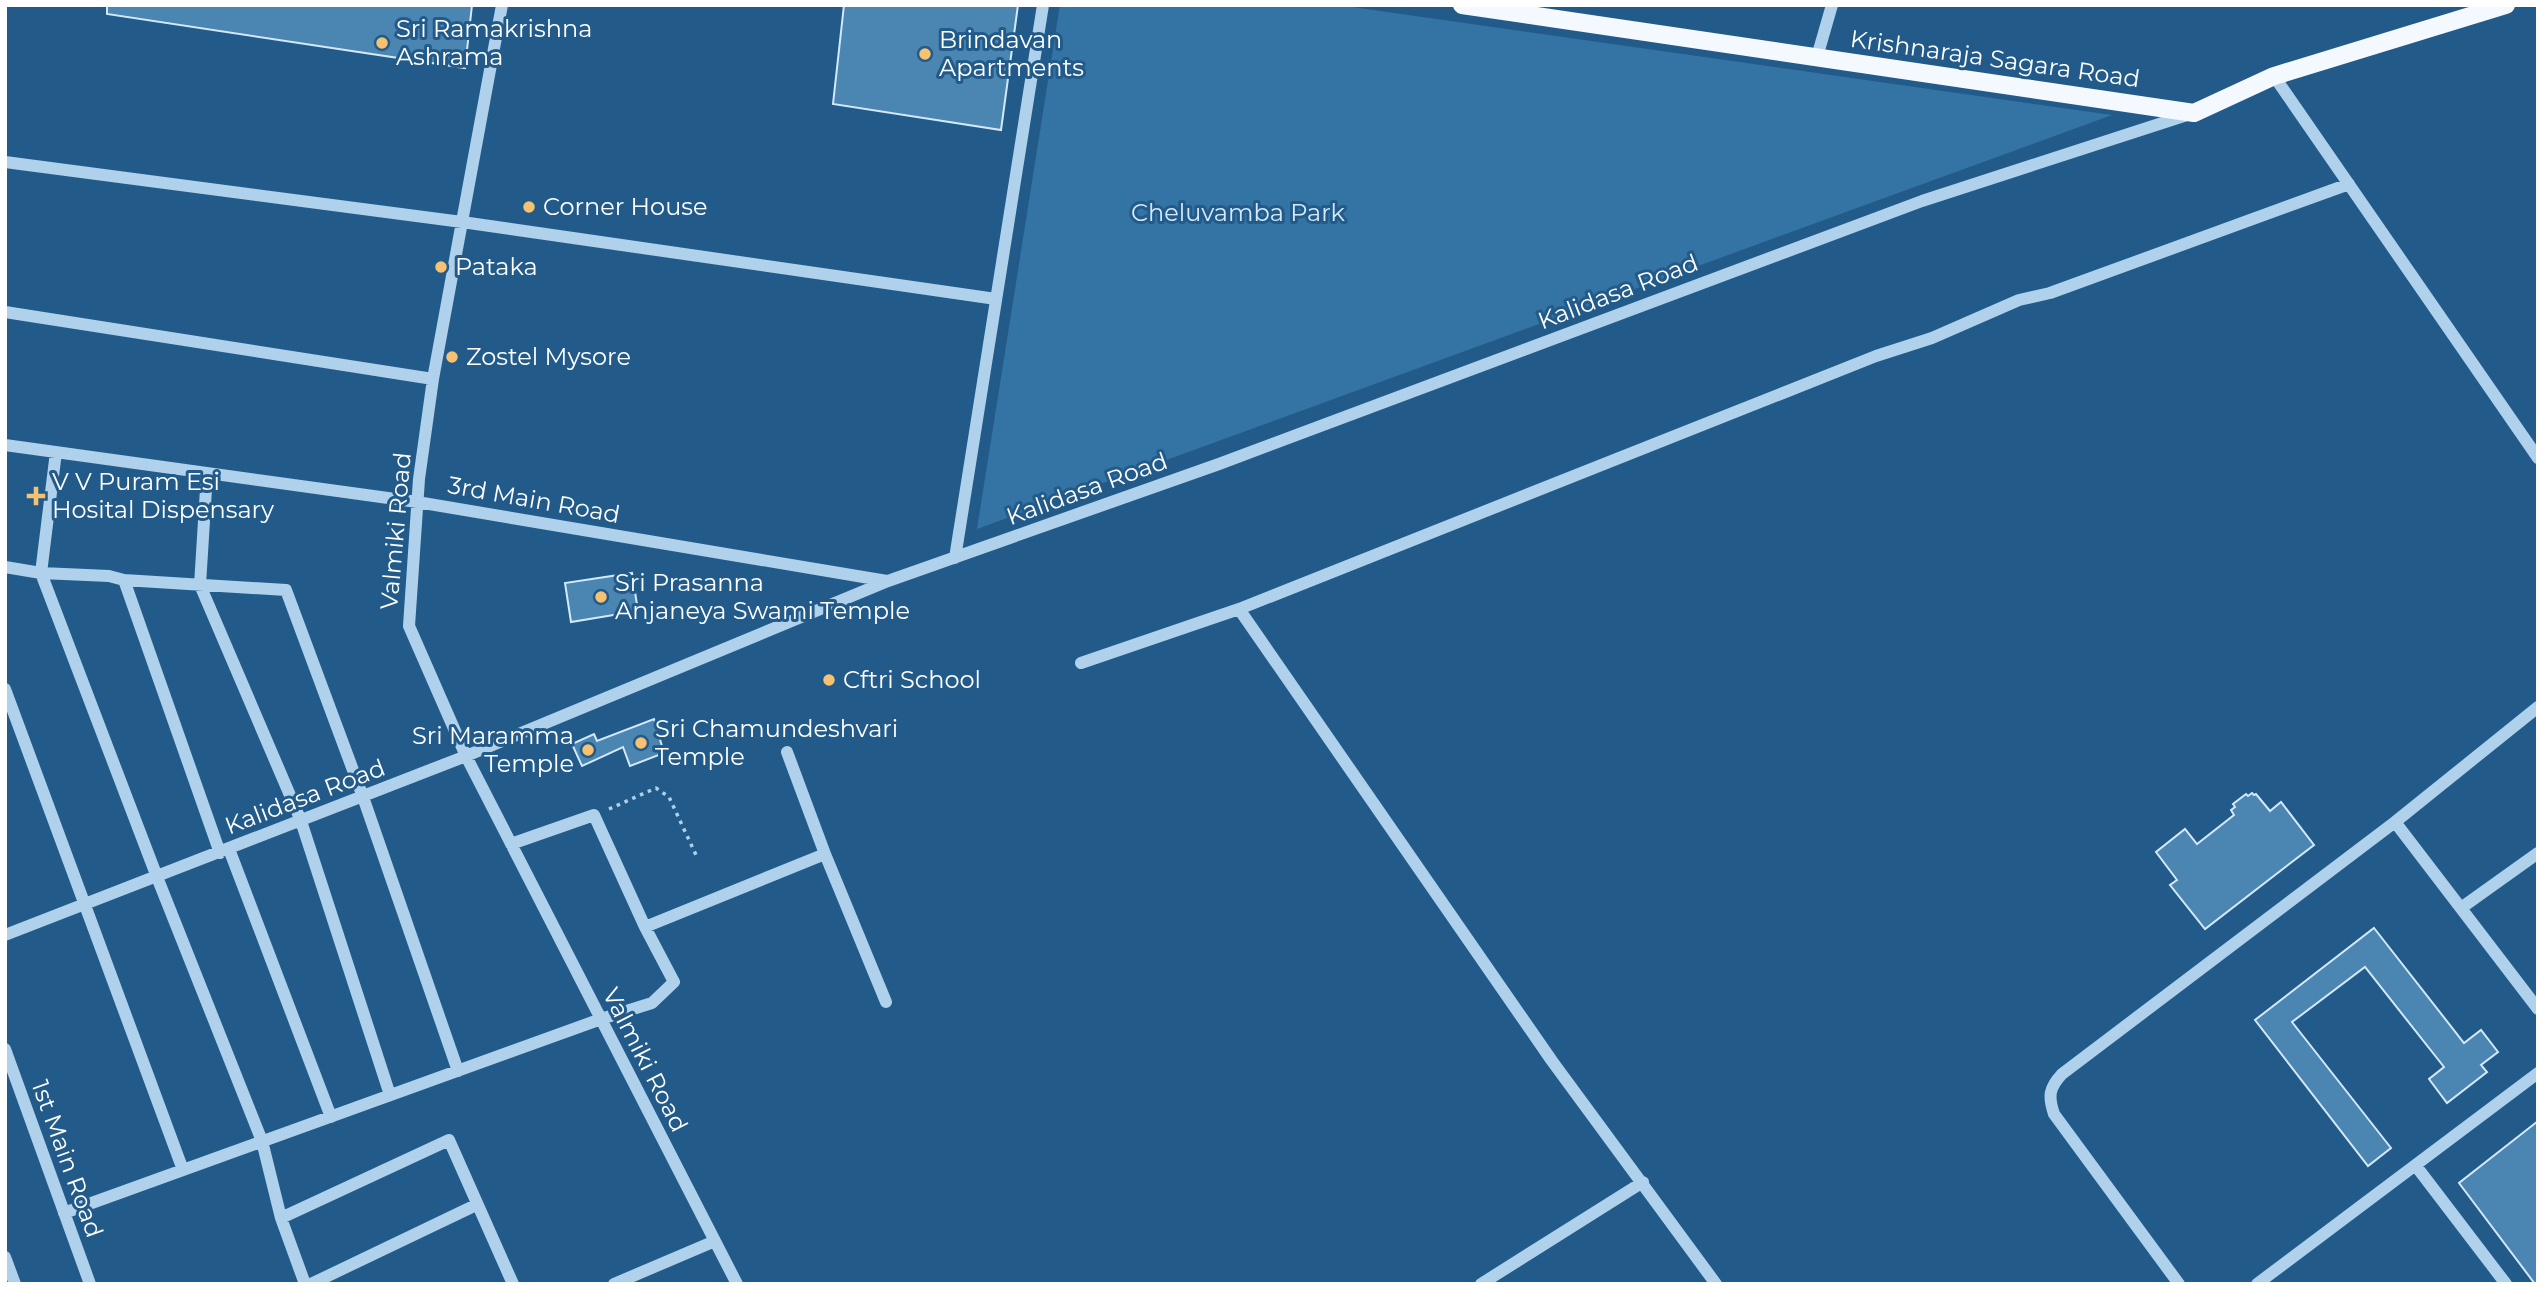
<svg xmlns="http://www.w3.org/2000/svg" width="2543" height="1289" font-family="Montserrat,sans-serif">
<rect width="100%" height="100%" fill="#225b8a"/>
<path fill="#3374a5" d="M1060,5h278l774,110 -1135,414z"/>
<path fill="#4b85b2" stroke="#d3e8f8" stroke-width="2" d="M107,5h365l-7,63 -358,-54z
M844,5h174l-17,125 -168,-26z
M632,573l6,38 -67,11 -6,-39z
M654,719l10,34 -34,13 -7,-19 -41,19 -10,-22 22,-10 3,7z
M2252,793l2,2 2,-1 14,17 11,-9 33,43 -109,84 -35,-44 7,-5 -21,-28 29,-23 12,15 37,-29 -3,-5 4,-3 -2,-3 13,-10 2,2z
M2374,928l90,115 17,-13 17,22 -17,13 6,7 -40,31 -18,-24 15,-12 -79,-100 -73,55 99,126 -23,18 -113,-146z
M2538,1121v163h-3l-76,-101z"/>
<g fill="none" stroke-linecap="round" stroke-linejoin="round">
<path stroke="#afd1eb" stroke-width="3.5" stroke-dasharray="3.5 5" stroke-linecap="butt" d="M609,809l47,-21 13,9 27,58"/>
<path stroke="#afd1eb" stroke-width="12" d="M502,5l-69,374 -14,100 -10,147 57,130 271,528
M1817,57l15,-52
M2274,76l264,382
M5,162l457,60 534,77
M5,312l428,67
M5,445l412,57 470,79
M56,452l-15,121 116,304 105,264 19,77 24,66
M207,473l-7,112 101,236 89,274
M955,558l88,-553
M5,567l36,6 68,3 15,4 162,10 77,207 95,274
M124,580l96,273
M1239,609l313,452 164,223
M1081,663l158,-54 637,-253 56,-18 87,-38 31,-7 299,-109
M5,689l178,481
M787,752l38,102 61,148
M2395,822l143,187
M511,844l83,-29 51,112
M229,849l102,268
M2461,908l77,-55
M5,935l461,-179 422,-175 331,-117 703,-263 268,-87
M5,1049l85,235
M2416,1166l90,118
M64,1213l537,-194 51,-16 22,-21 -29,-55 180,-73
M281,1218l168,-78 64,144
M5,1257l10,27
M311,1284l165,-79
M614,1284l101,-43
M1481,1284l162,-102
M2179,1284l-125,-170c-6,-18 -5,-26 8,-40l333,-252 143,-115
M2257,1284l281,-211"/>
<path stroke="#f3f9fe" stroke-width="18" d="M1462,5l732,108 80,-37 232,-71"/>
</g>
<g fill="#f6c171" stroke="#225b8a" stroke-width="2.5">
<circle cx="382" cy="43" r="7"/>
<circle cx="925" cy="54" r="7"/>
<circle cx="529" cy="207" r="7"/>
<circle cx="441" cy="267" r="7"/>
<circle cx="452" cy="357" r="7"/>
<path d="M32.5 485.5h7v7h7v7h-7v7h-7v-7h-7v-7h7z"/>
<circle cx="601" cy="597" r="7"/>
<circle cx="829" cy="680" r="7"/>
<circle cx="641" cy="743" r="7"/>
<circle cx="588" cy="750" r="7"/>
</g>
<g text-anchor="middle" stroke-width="6" stroke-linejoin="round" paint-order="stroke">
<g font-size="24" fill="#fff" stroke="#225b8a" text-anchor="start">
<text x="396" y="37">Sri Ramakrishna<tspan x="396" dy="28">Ashrama</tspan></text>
<text x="939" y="48">Brindavan<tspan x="939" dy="28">Apartments</tspan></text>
<text x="543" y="215">Corner House</text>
<text x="455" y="275">Pataka</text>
<text x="466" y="365">Zostel Mysore</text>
<text x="52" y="490">V V Puram Esi<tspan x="52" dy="28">Hosital Dispensary</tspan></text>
<text x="615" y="591">Sri Prasanna<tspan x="615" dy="28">Anjaneya Swami Temple</tspan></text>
<text x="843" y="688">Cftri School</text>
<text x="655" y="737">Sri Chamundeshvari<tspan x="655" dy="28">Temple</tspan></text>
<text x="574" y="744" text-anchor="end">Sri Maramma<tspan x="574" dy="28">Temple</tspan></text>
</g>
<g font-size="24" fill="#fff" stroke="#225b8a">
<text transform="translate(1995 59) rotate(8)" y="8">Krishnaraja Sagara Road</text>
<text transform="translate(1618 292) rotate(-21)" y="8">Kalidasa Road</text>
<text transform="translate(1087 489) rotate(-20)" y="8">Kalidasa Road</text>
<text transform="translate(534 500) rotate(10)" y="8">3rd Main Road</text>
<text transform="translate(396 531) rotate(-85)" y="8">Valmiki Road</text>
<text transform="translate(305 797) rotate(-21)" y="8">Kalidasa Road</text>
<text transform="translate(645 1060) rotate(63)" y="8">Valmiki Road</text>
<text transform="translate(67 1159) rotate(70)" y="8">1st Main Road</text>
</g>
<g font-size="24" fill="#d3e8f8" stroke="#225b8a">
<text x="1238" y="221">Cheluvamba Park</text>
</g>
</g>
<rect width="2543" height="1289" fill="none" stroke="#ffffff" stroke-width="14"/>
</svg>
